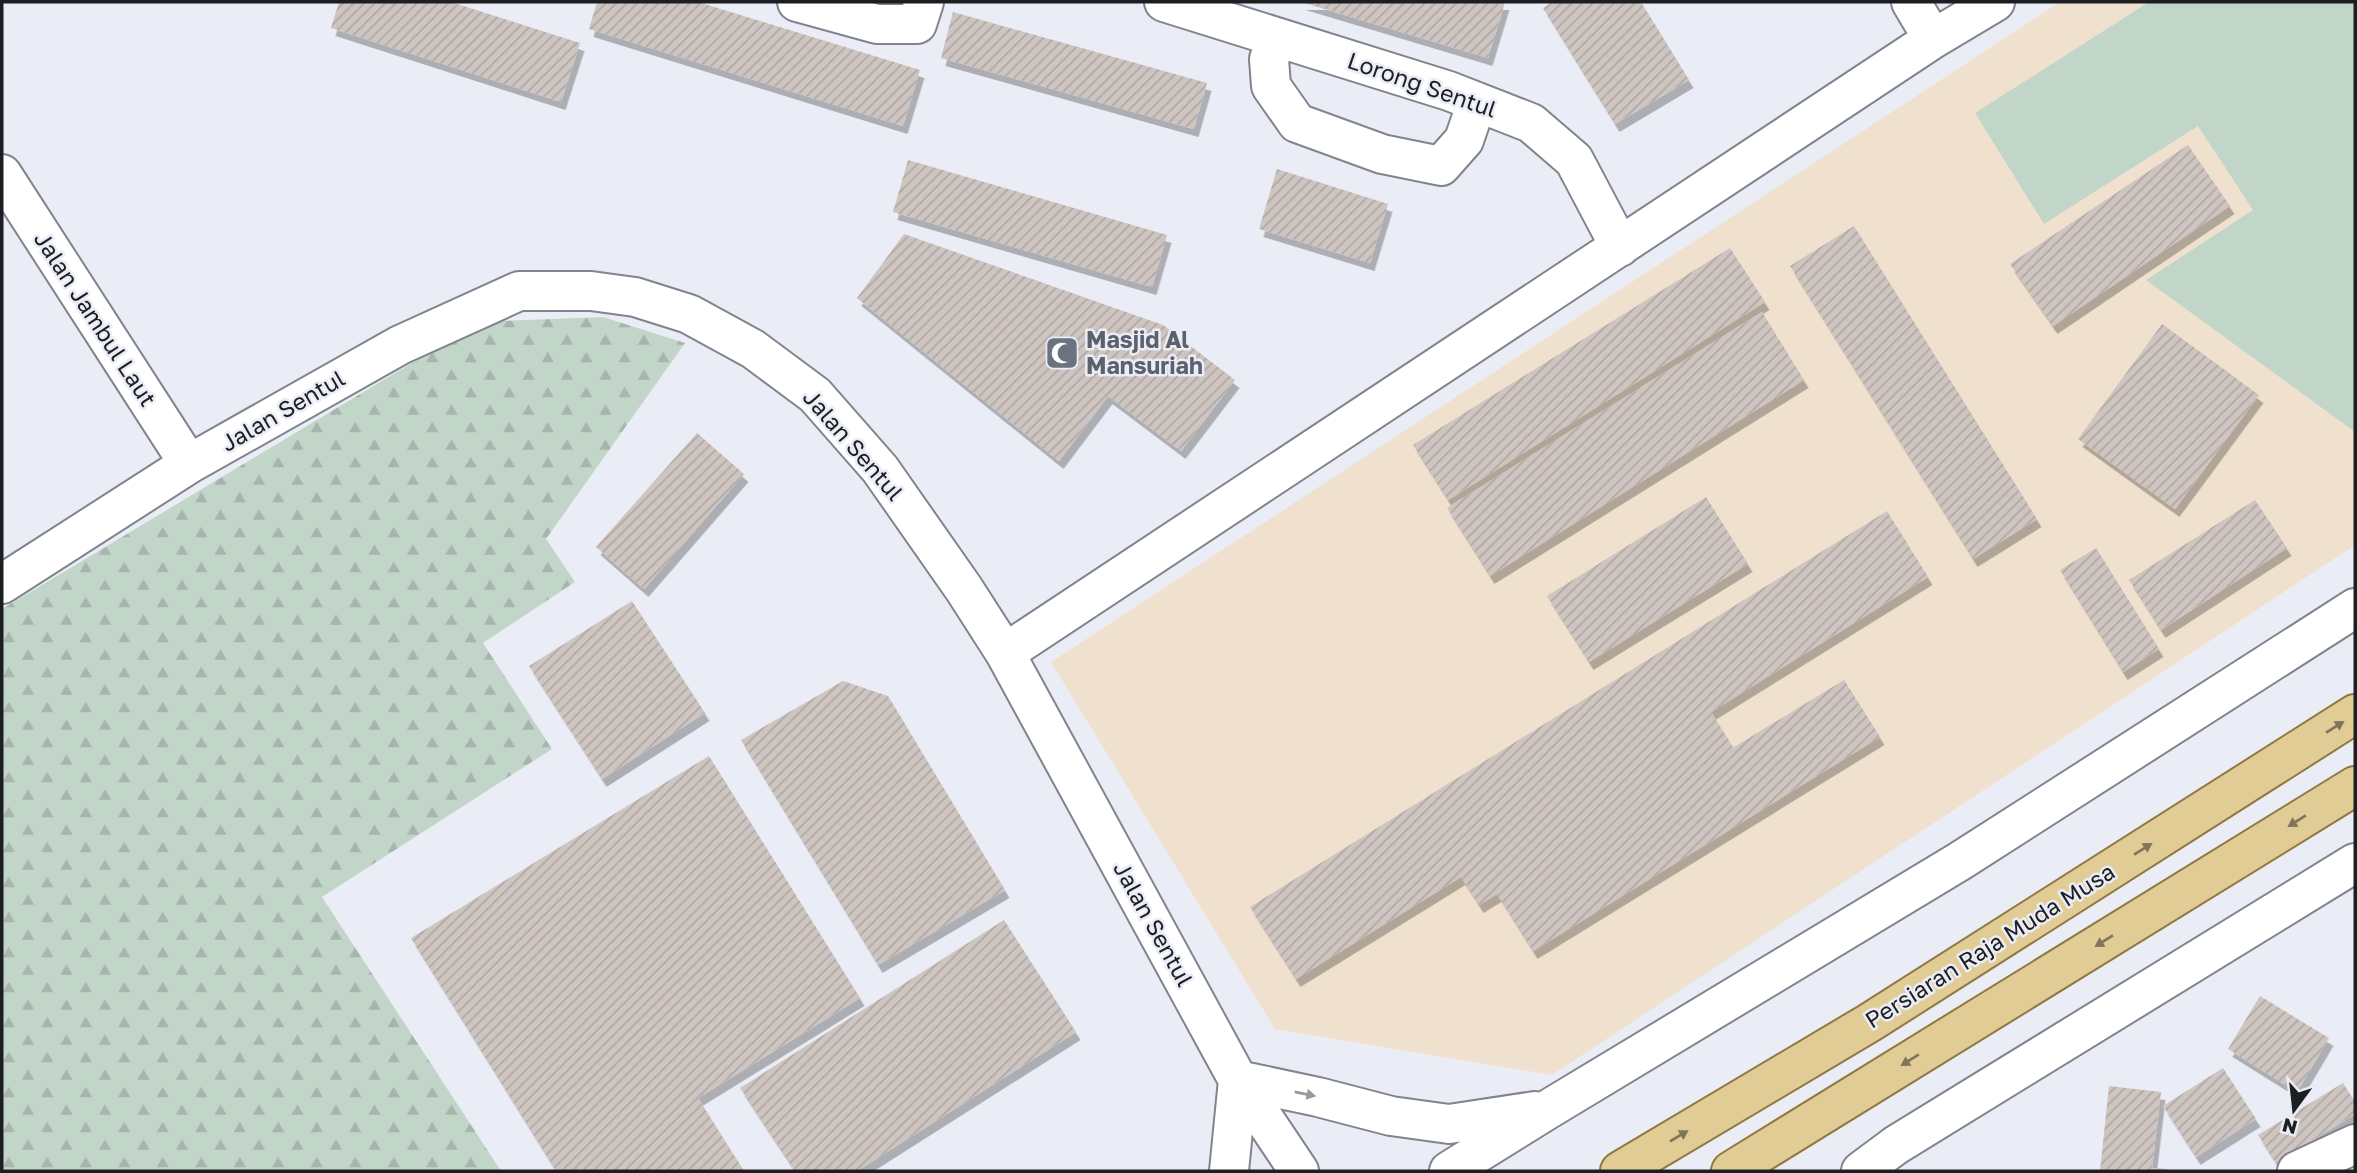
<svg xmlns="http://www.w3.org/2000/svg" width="2357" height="1173" font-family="'Golos Text',sans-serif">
<defs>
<pattern id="forest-firs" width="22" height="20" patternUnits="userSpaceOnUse" patternTransform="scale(1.75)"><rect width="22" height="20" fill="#c2d5c9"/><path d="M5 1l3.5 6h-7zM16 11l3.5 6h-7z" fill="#a6b6ac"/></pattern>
<pattern id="building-hatch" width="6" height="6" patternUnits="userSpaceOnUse" patternTransform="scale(1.75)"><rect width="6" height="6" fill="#cec4c0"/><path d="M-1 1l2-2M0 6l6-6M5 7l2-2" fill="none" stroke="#b0a8a5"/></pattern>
<filter id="shadow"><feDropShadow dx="4.5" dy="8" stdDeviation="0" flood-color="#0004"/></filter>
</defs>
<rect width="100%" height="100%" fill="#eaedf6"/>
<path fill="#f0e1ce" d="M2060,2h295v543l-803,530 -277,-46 -224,-367z"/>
<path fill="url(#forest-firs)" d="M603,317l82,26 -139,196 29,43 -92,61 69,106 -230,148 179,274h-499v-562l478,-287z"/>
<path fill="#c2d5c9" d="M2149,2h206v430l-209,-152 107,-70 -55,-84 -154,98 -69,-111z"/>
<path fill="url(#building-hatch)" filter="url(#shadow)" d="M339,2h112l129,41 -19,59 -230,-74z
M597,2h101l222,68 -17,56 -314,-97z
M1301,2h204l-17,56z
M1552,2h89l48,78 -74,44 -72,-116z
M953,12l254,71 -13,46 -253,-71z
M2188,145l42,61 -177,120 -43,-62z
M908,160l259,75 -15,52 -259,-75z
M1277,169l111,35 -18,59 -111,-34z
M1854,226l183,293 -64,40 -183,-293z
M904,234l259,91 72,55 -54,71 -73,-55 -49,65 -202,-163z
M1730,248l35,54 -317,198 -35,-55z
M1762,312l42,68 -314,196 -43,-68z
M2162,324l97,71 -84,114 -97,-70z
M697,433l47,41 -100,115 -48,-42z
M1706,497l42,67 -159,98 -42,-66z
M2255,500l32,48 -126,82 -32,-50z
M1887,511l41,66 -217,135 22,35 -66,41 177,-108 36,57 -347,214 -36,-57 -18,11 -18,-28 -165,102 -46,-72z
M2096,548l63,101 -36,23 -63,-102z
M632,601l73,112 -103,66 -73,-113z
M843,681l45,15 117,194 -127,75 -137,-225z
M709,756l151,242 -162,100 46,73h-188l-145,-233z
M1004,920l72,112 -219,139h-62l-55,-83z
M2260,996l69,42 -32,54 -69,-43z
M2223,1068l33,51 -60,38 -33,-51z
M2343,1083l12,19v12l-79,49 -18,-28z
M2109,1086l52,6 -9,76 16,1v2h-68z"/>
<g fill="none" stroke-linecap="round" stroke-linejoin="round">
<defs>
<path id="minor" d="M797,2l80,22h40l7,-22
M1164,2l285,89 82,32 43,37 46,87
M1278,38l-9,21 2,27 26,37 85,31 59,12 23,-26 13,-38
M1933,39l62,-37
M2,174l187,290
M2,584l187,-120 211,-119 119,-54h72l44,6 54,17 64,35 62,46 65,74 84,120 41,64 233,427 61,91
M1005,653l928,-614 -22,-37
M1229,1171l9,-91 80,17 73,19 58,8 86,-13
M1449,1171l98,-61 413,-249 395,-253
M1861,1171l35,-26 459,-282
M2297,1171l58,-27"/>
<path id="major" d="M1620,1171l249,-148 486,-309
M1731,1171l624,-385"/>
</defs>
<use href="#minor" stroke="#81848c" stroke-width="42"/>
<use href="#major" stroke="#907940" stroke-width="42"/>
<use href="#minor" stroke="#fff" stroke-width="38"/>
<use href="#major" stroke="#e2cc96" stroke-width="38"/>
</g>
<defs><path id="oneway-solid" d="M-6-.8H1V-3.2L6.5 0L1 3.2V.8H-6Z" transform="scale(1.75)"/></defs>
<g fill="#80755c">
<use href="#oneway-solid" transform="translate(2335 727) rotate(-32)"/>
<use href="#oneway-solid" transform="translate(2297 821) rotate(148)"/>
<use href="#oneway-solid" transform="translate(2143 849) rotate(-32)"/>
<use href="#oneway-solid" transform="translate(2104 941) rotate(148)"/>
<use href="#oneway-solid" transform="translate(1910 1060) rotate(148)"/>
<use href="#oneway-solid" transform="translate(1679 1136) rotate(-31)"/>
</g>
<use fill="#999a9b" href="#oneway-solid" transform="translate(1305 1094) rotate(11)"/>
<defs>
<symbol id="mosque-square" viewBox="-11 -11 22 22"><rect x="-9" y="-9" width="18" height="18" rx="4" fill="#6b7280" stroke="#eaedf6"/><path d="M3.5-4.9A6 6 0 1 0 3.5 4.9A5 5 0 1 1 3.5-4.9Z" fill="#fff"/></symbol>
</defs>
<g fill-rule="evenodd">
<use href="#mosque-square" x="1043" y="334" width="38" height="38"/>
</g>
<g text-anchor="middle" stroke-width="5" stroke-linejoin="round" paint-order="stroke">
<g font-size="23" fill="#1d1e21" stroke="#eaedf6">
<text transform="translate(1422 85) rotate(19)" y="8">Lorong Sentul</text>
<text transform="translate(95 319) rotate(57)" y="8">Jalan Jambul Laut</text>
<text transform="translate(283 411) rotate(-30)" y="8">Jalan Sentul</text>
<text transform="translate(853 445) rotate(49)" y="8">Jalan Sentul</text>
<text transform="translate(1153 924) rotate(61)" y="8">Jalan Sentul</text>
<text transform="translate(1990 946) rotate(-32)" y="8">Persiaran Raja Muda Musa</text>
</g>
<g font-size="23" font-weight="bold" fill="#5b616d" stroke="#eaedf6" text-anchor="start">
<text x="1086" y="348">Masjid Al<tspan x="1086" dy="26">Mansuriah</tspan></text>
</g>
</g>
<rect width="2357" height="1173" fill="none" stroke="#1d1e21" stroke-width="7"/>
<g transform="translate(2294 1110) rotate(195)" stroke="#eaedf6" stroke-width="5" paint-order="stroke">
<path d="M0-5L12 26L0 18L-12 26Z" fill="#1d1e21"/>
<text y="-10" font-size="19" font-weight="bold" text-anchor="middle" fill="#1d1e21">N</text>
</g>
</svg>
